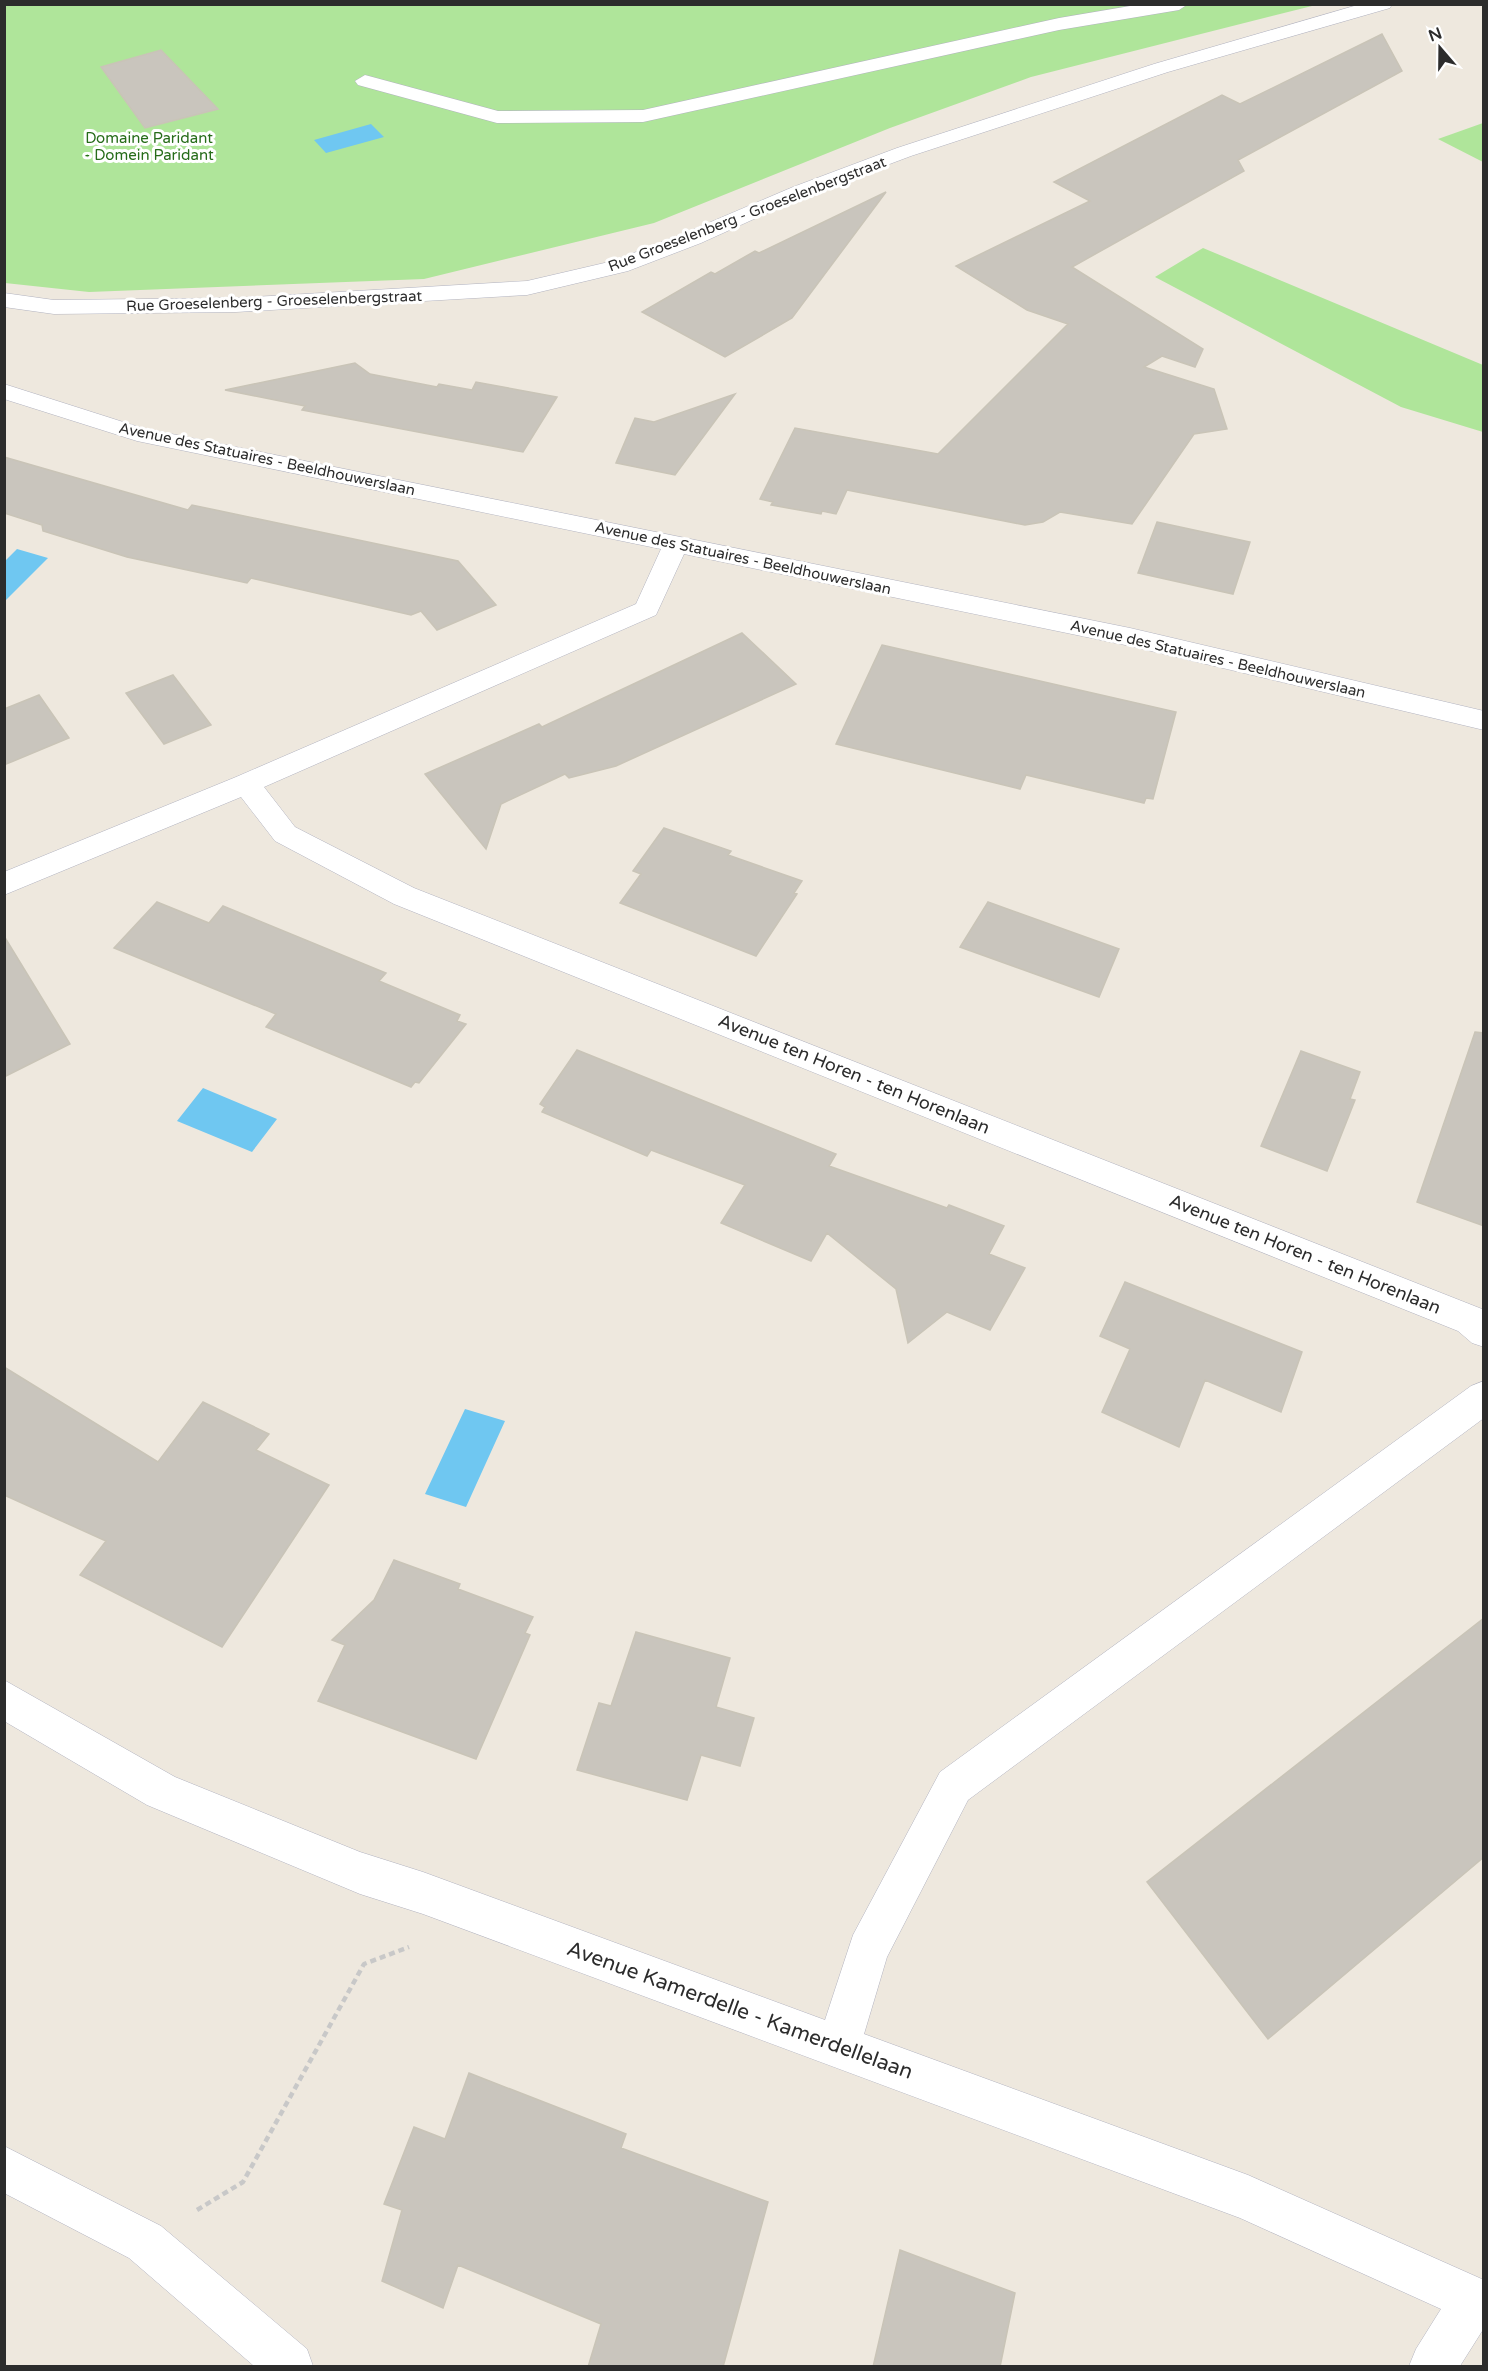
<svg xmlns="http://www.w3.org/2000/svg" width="1488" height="2371" font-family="'Varela Round',sans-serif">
<rect width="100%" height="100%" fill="#eee8de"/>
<path fill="#afe59a" d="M5,5h1311l-285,72 -141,51 -236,95 -230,56 -335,13 -84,-9z
M1483,123v39l-45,-23z
M1203,248l280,117v67l-82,-25 -246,-130z"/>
<path fill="#6fc7f1" d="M371,124l13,13 -58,16 -12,-13z
M17,549l31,9 -43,43v-40z
M203,1088l74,31 -25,33 -75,-31z
M465,1409l40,12 -39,86 -41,-13z"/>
<path fill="#c9c5bd" stroke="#c9c4b7" stroke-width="1.5" d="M1382,34l20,37 -164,89 6,11 -172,96 131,82 -8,18 -33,-11 -18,11 70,22 13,40 -33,5 -62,90 -72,-12 -17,10 -18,3 -178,-35 -11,24 -14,-3 -1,3 -50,-9 2,-3 -13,-3 35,-71 143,26 130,-130 -41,-14 -71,-44 134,-65 -36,-19 168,-87 18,9z
M161,50l57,59 -73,19 -44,-61z
M886,192l-94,126 -67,39 -83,-45 69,-40 4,2 40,-23 4,2z
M355,363l15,11 67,13 2,-3 33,6 4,-8 81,15 -34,55 -221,-42 3,-4 -80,-16z
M735,394l-60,81 -59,-12 19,-45 19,4z
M4,457l184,53 4,-5 266,56 38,44 -59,25 -16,-19 -10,4 -160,-37 -4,5 -120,-26 -84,-26 -1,-6 -38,-12z
M1157,522l93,20 -17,52 -95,-21z
M742,633l54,51 -180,82 -47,12 -4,-4 -64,30 -15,45 -61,-75 114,-50 3,3z
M882,645l294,67 -23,87 -7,-1 -2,5 -118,-28 -6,14 -184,-45z
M173,675l38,50 -47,19 -38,-51z
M39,695l30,43 -65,27v-56z
M664,828l67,23 -3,4 74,26 -8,12 3,1 -41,62 -136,-53 21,-29 -8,-3z
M157,902l52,21 14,-17 163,67 -7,8 81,34 -3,6 9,3 -47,59 -4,-1 -4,5 -145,-60 10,-13 -162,-66z
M988,902l131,47 -20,48 -139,-50z
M4,936l66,108 -66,33z
M1475,1032l9,1v193l-67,-24z
M577,1050l259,104 -7,12 118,42 2,-3 55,21 -15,28 36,14 -35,62 -43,-18 -39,31 -12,-54 -69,-56 -16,28 -90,-38 24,-38 -94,-35 -4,6 -105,-44 3,-5 -5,-3z
M1301,1051l59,21 -10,27 5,1 -28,71 -66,-25z
M1125,1282l177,70 -21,60 -76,-32 -26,67 -77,-35 28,-63 -30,-13z
M4,1367l154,95 45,-60 66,32 -13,16 73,35 -107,162 -142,-72 26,-34 -102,-46z
M394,1560l66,24 -2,5 75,28 -8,16 5,2 -54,124 -158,-58 27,-56 -13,-5 42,-40z
M1484,1618v239l-216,182 -121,-157z
M636,1632l94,26 -14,49 38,11 -14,48 -39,-11 -14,45 -110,-30 22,-67 12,3z
M469,2073l157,61 -5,14 147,54 -45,165h-135l13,-43 -143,-59 -15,43 -61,-27 20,-71 -18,-6 30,-77 31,12z
M900,2250l115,43 -15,74h-127z"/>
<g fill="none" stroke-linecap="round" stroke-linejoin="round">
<defs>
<path id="service" d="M1142,4h46l-9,6 -120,20 -416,92 -146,1 -139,-38 -3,-4 10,-6 133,36 145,-1 416,-92z"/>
<path id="minor" d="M1361,4h31l-2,4 -222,64 -257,84 -104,39 -106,48 -73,28 -101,24 -291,17 -182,2 -50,-7v-14l50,7 182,-2 291,-17 86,-20 72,-28 108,-46 104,-39 257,-84z
M4,384l138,44 988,200 354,83v19l-354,-84 -446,-92 -28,61 -392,172 31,40 119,61 1068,421 2,38 -12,-4 -14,-12 -1064,-427 -119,-63 -34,-44 -237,98v-23l232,-95 400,-173 25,-55 -524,-108 -133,-42z
M1484,1381v37l-516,382 -81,157 -23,77 384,141 236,105v48l-24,38h-51l7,-17 25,-40 -201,-91 -817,-304 -63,-20 -213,-89 -143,-84v-41l171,97 185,75 63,20 402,148 28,-85 87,-163 531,-386z
M4,2146l157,80 146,123 6,17h-59l-125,-108 -125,-65z"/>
</defs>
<use href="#service" stroke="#b2b3c0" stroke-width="1"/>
<use href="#minor" stroke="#b2b3c0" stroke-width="1"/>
<path stroke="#c8c8c8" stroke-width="4.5" stroke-dasharray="6 4" stroke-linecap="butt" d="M197,2210l46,-28 121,-218 45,-17"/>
<use href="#service" fill="#fff" fill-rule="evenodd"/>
<use href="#minor" fill="#fff" fill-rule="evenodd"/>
</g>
<g text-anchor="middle" stroke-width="6" stroke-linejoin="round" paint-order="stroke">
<g font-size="15" fill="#266c19" stroke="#fff">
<text x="149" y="143">Domaine Paridant<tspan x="149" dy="17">- Domein Paridant</tspan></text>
</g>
<g font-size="15" fill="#2c2c2c" stroke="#fff">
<text transform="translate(747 214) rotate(-21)" y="5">Rue Groeselenberg - Groeselenbergstraat</text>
<text transform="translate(274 301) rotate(-2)" y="5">Rue Groeselenberg - Groeselenbergstraat</text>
<text transform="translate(267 459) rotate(12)" y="5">Avenue des Statuaires - Beeldhouwerslaan</text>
<text transform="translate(743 558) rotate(12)" y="5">Avenue des Statuaires - Beeldhouwerslaan</text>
<text transform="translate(1218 659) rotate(13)" y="5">Avenue des Statuaires - Beeldhouwerslaan</text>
</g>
<g font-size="18" fill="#2c2c2c" stroke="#fff">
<text transform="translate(854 1074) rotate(22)" y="6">Avenue ten Horen - ten Horenlaan</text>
<text transform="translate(1305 1254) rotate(22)" y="6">Avenue ten Horen - ten Horenlaan</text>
</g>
<g font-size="21" fill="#2c2c2c" stroke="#fff">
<text transform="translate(740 2010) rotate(20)" y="7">Avenue Kamerdelle - Kamerdellelaan</text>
</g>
</g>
<rect width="1488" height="2371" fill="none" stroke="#2c2c2c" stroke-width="12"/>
<g transform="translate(1440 48) rotate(340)" stroke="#ffffff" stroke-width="4.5" paint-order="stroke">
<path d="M0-4.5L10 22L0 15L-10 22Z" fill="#2c2c2c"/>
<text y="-9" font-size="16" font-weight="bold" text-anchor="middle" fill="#2c2c2c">N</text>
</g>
</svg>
